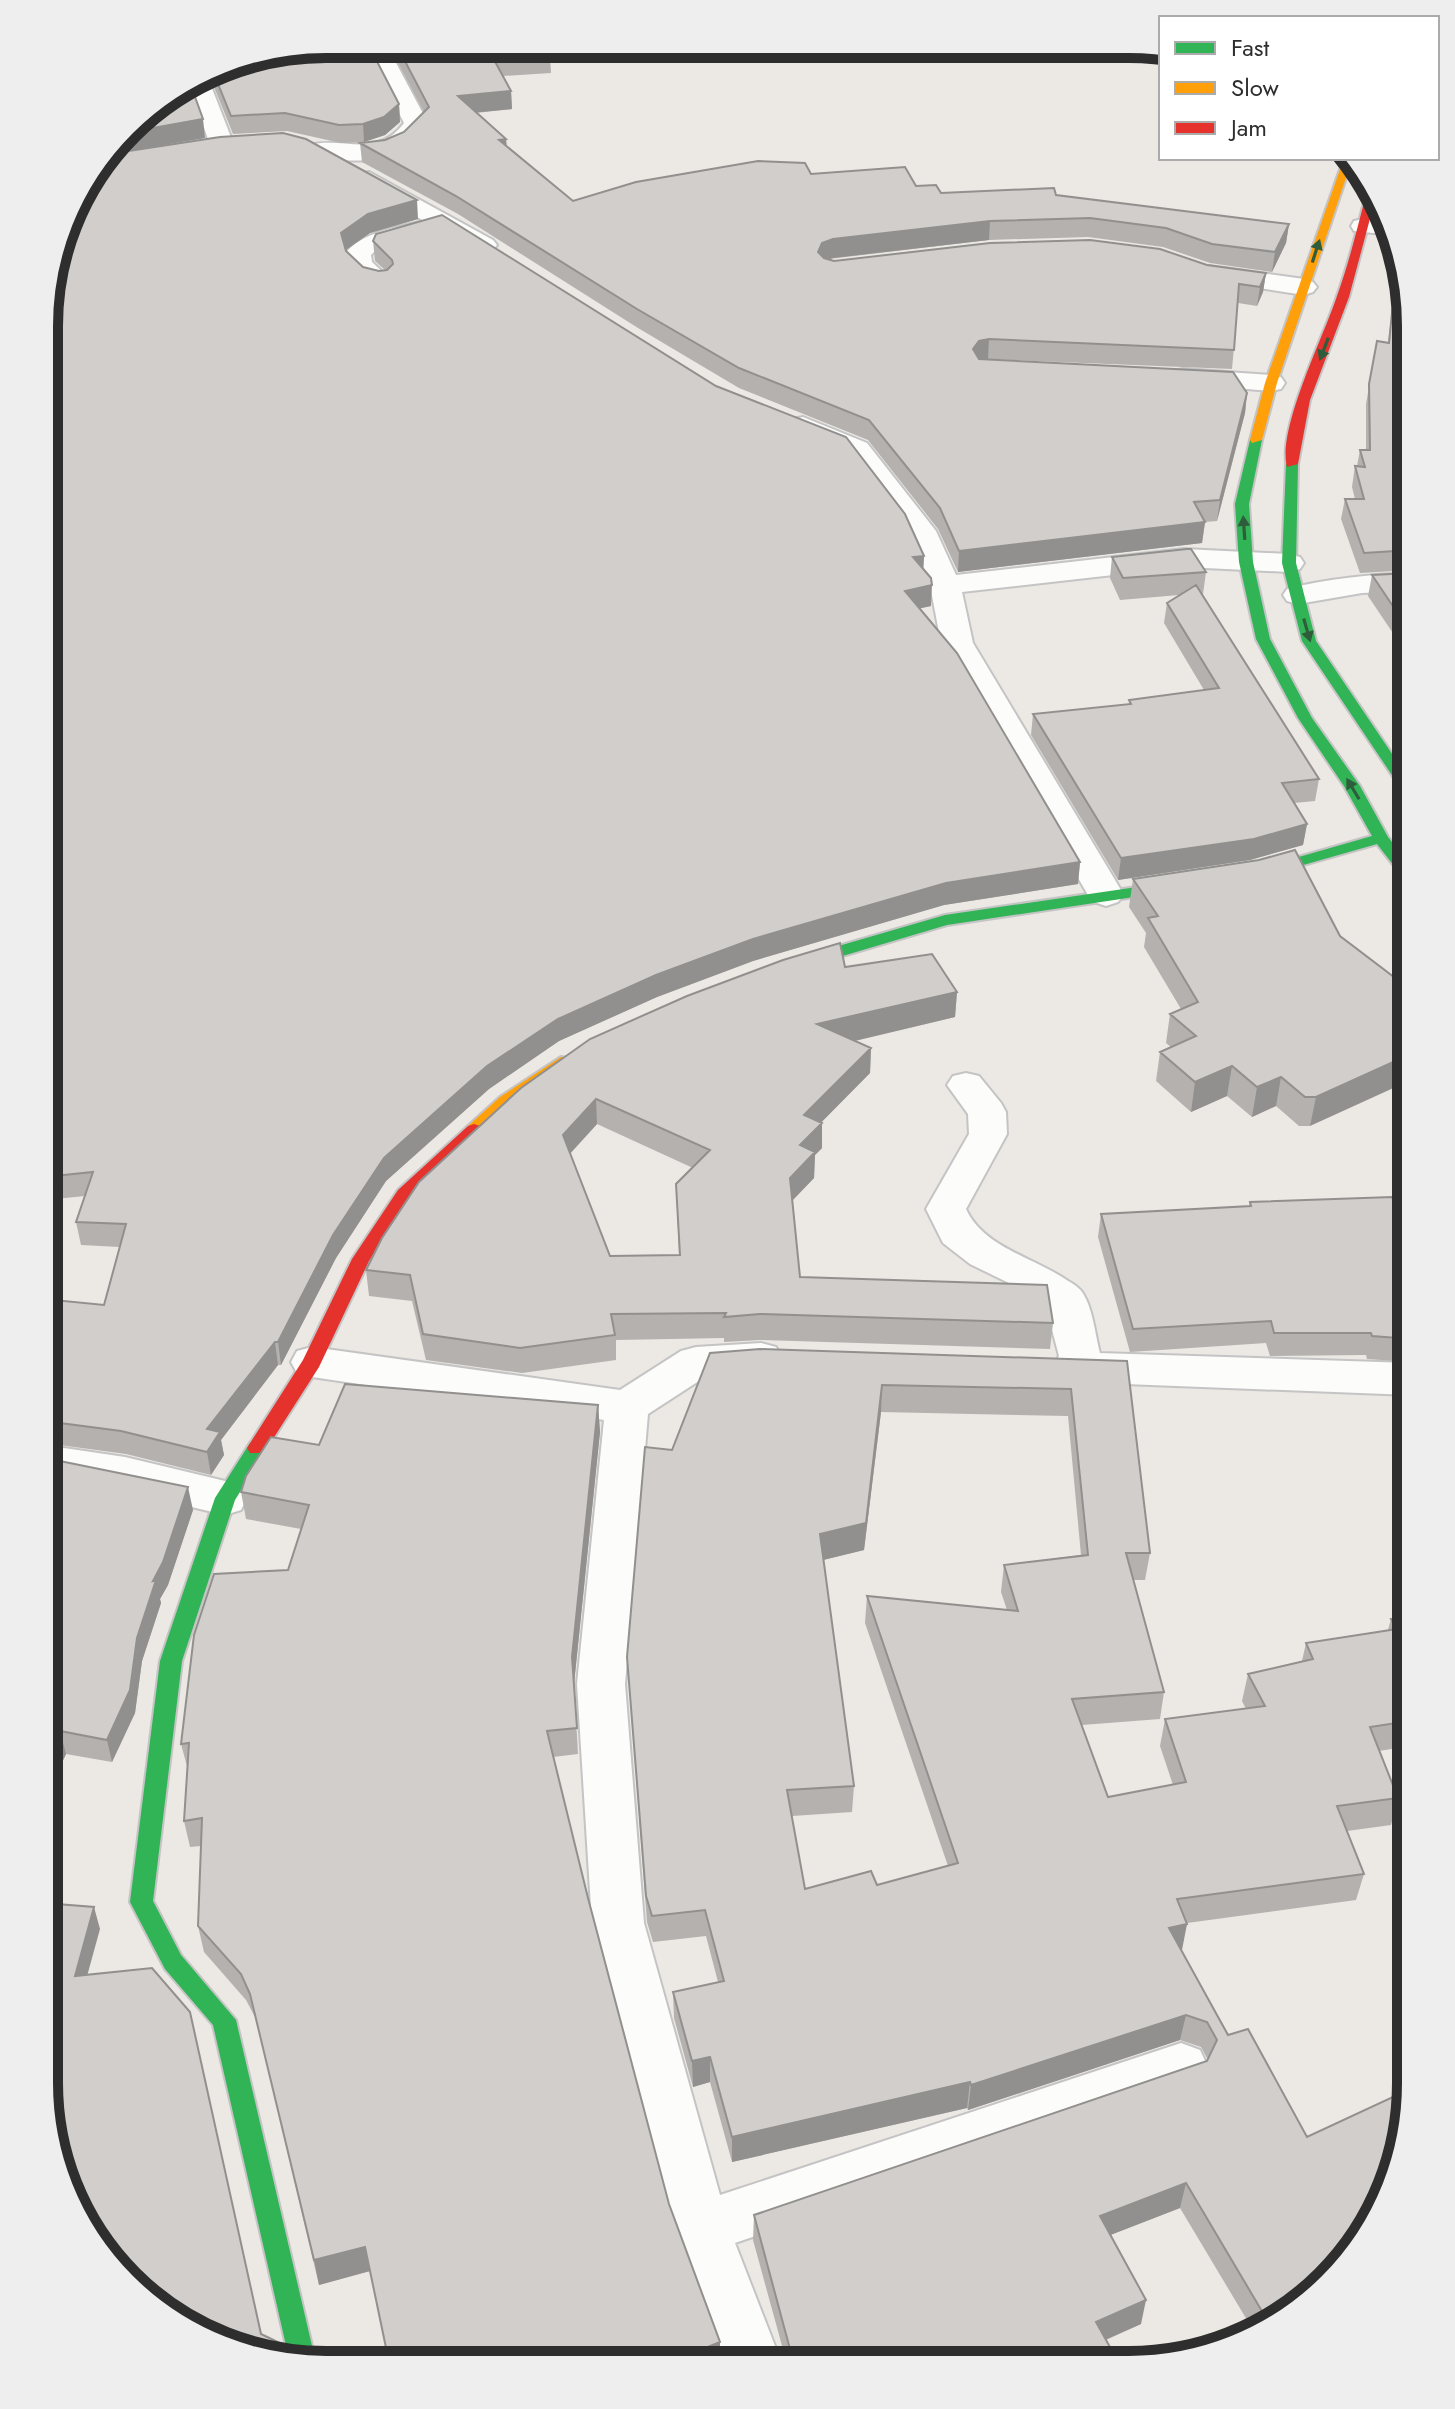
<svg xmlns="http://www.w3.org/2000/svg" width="1455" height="2409" font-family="Jost,sans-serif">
<rect width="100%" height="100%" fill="#ece8e4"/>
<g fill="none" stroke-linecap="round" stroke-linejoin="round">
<defs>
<path id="street" d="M364,44h22l42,79c-6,8 -12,19 -20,25 -25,17 -72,14 -99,7l-4,-5 4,-5c36,-9 67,15 95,-22z
M206,73l28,72 -4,5h-16l-4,-5 -21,-61z
M369,172l124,68 4,5 -4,5h-18l-39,-22 -3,5 -57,17 -5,5 1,7 20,19 -4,5c-20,6 -39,-12 -43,-32 16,-22 53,-27 79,-33l-64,-37 -3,-5 3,-5z
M1363,219l27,1 3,15 -39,-4 -3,-5 3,-5z
M1209,266l95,13 9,3 4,5 -4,5 -9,3 -104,-16 -4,-5 4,-5z
M1183,369l88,6 10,2 4,6 -4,6 -10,2 -98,-8 -4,-6 4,-6z
M803,417l64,26 69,88 20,44 228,-26 105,5 11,3 4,6 -4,6 -11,3 -105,-5 -222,25 11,51 151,252 -6,7 -12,4 -12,-4 -6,-7 -147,-252 -11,-58 -23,-52 -60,-78 -54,-24 -4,-6 4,-6z
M1411,573v18l-49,2 -64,11 -11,-3 -4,-6 4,-6c41,-11 82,-14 124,-16z
M966,1073l13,3 22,27 5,9 1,22 -41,75c17,37 63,47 96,68 7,5 15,8 20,15 11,16 13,42 18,61l311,10v32l-338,-13 -15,-4 -6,-11 7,-11 -13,-49 -33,-22 -43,-21 -27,-21 -17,-34 43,-75 -1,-20 -21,-29 6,-9z
M761,1343l15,4 6,11 -6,11 -15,4 -56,4 -57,37 -23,270 19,239 76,272 461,-152 19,7 8,17 -8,17 -19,7 -446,152 47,121h-58l-51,-136 -81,-305 -15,-239 27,-264 -292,-43 -15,-4 -6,-11 6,-11 15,-4 308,43 61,-39 15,-4z
M64,1448l61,9 100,24 16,5 6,12 -6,12 -16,5 -100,-24 -77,-14 -3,-7 3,-17z"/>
<path id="fast" d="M1256,436l6,4 -13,64 4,58 17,77 42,79 48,68 28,51 23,29v16l-6,-2 -28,-36 -123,35 -307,46 -155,46h-12l-2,-4 2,-4 165,-48 308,-45 119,-34 -28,-50 -46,-68 -42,-79 -17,-77 -4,-58 15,-64z
M1292,460l6,4 -2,99 20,78 95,141v15l-5,-1 -104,-155 -20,-78 4,-99z
M257,1441l7,2 3,5 -32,52 -53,161 -29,240 28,54 55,65 80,343h-26l-77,-338 -48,-56 -35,-67 30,-241 55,-163 35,-55z"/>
<path id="slow" d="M1344,158l6,8 -73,217 -15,57 -10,3 -2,-3 15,-57z
M561,1057l6,1 3,4 -3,4 -55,39 -32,29h-12l-3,-4 3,-4 32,-29z"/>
<path id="jam" d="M1370,192l5,8 -26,97 -39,103 -12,64 -11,3c-10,-38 37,-131 50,-171 12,-33 20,-67 29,-101z
M474,1124l6,2 3,4 -3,4 -70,64 -41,63 -50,106 -55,86h-14l-3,-5 56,-88 49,-101 46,-69 70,-64z"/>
</defs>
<use href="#street" stroke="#c5c4c5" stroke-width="4"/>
<use href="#fast" stroke="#c5c4c5" stroke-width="4"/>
<use href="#slow" stroke="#c5c4c5" stroke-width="4"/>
<use href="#jam" stroke="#c5c4c5" stroke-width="4"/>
<use href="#street" fill="#fcfcfb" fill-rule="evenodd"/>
<use href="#fast" fill="#30b455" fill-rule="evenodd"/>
<use href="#slow" fill="#ff9f0a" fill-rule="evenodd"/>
<use href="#jam" fill="#e5322d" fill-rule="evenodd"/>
</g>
<path fill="#b4b1af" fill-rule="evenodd" d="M388,44l179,1 -17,12 1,16 -48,3 8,15 1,18 -36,4 30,26 1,8 66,54 238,-27 105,12 25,7 115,2 233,29 -3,19 -14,29 -62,-9 -47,-16 -75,-10 -99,3 -160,19 5,2 373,4 59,8 -3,19 -6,14 -19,-3 -6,66 -246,-10 261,34 -2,20 -28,108 -12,1 -3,21 -244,29 -20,-43 -70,-89 -129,-52 -101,-60 -180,-114 -96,-52 -2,-19 25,-3 19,-8 20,-20z
M218,65l181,39 1,18 -15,13 -21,7 -23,1 -54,-12 -54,3 -25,-62z
M140,114l65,24 -70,12 283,69 -48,14 -24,17 17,17 16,4 6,-1 -10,-9 -2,-20 551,315 -1,13 8,37 -11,2 160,254 -2,22 -134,21 -191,56 -96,36 -98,44 -70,48 -103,92 -50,77 -55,107h-3l-57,75 3,15 -13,20 -85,-21 -81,-11v-125l59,-13 16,-58 -39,-2 -5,-23 9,-26 -40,4 1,-911z
M1400,273l11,53v244l-51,3 -19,-54 4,-20h10l-3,-12 3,-21h2l3,-16h6v-46l11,-63 11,1 6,-49h6z
M1112,557l94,15 -3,22h-1l117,185 -4,22 -21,2 13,21 -4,21 -53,15 -132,20 -87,-145 2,-21 96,-10v-4l75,-10 -40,-67 3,-20 12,-8 -59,5 -10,-22z
M1411,573v87l-43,-64 4,-21z
M1133,879l207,57 71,54 -101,136h-11l-23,-20 -24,11 -25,-21 -36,16 -35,-31 4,-29 11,-5 -5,-4 4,-29 11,-5 -37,-62 2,-14 -17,-26z
M845,967l112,25 -2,25 -100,24 16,7 -1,25 -49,49 1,26 -7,7 -1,23 -22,23 8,76 253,46 -3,26 -290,-9 -36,2v-4l-108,2v20l-94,13 -96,-13 -14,-59 -43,-5 -3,-26 53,-88zM597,1124l96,44 -17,16 3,71 -69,1 -40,-102z
M1411,1128v61l-16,-38 5,-22z
M1250,1202l161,46v114l-44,-3 -1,-4 -96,1 -4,-13 -136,9 -32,-115 3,-23 148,-8z
M710,1353l417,8 23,192 -5,27h-12l31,112 -4,27 -78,6 26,72 65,-12 -13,-39 5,-27 81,-10 -4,-8 6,-27 54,-13 4,-18 82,-13 3,-11 20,-3 -1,130 -31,5 19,47 -7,27 -44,6 17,43 -8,26 -169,23 -6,27 172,304 -116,90 -38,7 51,-26 -70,-117 -70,27 31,89 -35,16 14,25 -333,-1 -34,-124 1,-25 453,-154 1,-1 -7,-13 -21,-7 -212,70 -1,-2 -235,54 -22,-80 -17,5 -19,-69 -1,-26 45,-10 -12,-46 -53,6 -6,-20 -20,-265 45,-207zM881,1412l187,4 13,139 -77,10 -3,27 6,18 -140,-14 -2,27 83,243 -71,19 -72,4 -13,-73 60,-4 2,-26 -31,-226 41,-10z
M598,1405l2,27 -26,252 4,70 -25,3 35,141 81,306 51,138v22l-336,-1 5,-1 -19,-91 -51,14 -63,-266 -10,-19 -42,-48 -6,-26 3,-80 -11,1 -6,-26 4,-51 -7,-26 107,-174 13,-41 -55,-10 -5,-27 78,-47z
M45,1458l148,52 -25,75 -8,14 1,4 -19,58 -7,52 -23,49 -46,-8 -22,47z"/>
<path fill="#92908e" d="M547,45h20l-17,12z
M511,91l1,18 -53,5 -1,-18z
M399,104l1,18 -15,13 -21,7 -1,-18z
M203,119l2,19 -96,16 16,-21z
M506,139l1,18 -8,-17z
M417,200l1,19 -48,14 -27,19 -2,-19 27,-19z
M990,221l-1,19 -156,18 -11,4 -4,-10 4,-9 11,-4z
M1289,224l-3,19 -14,29 3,-20z
M1266,273l-3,19 -6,14 3,-19z
M989,339l-1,20 -11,2 -4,-12 6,-8z
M1247,393l-2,20 -28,108 3,-21z
M1205,522l-3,21 -244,29 1,-21z
M924,556l-1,21 -10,-20z
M932,585l-1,21 -27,6 1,-21z
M1307,824l-4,21 -53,15 -132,20 3,-22z
M1080,862l-2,22 -134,21 -191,56 -96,36 -98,44 -70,48 -103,92 -50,77 -55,107 -3,-23 55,-107 51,-77 103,-92 71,-47 98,-44 97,-36 193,-56z
M957,992l-2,25 -139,33 1,-26z
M871,1048l-1,25 -66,67v-25z
M1411,1054v26l-101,46 6,-29z
M1232,1066l-5,30 -36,16 4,-30z
M1281,1077l-5,29 -24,11 5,-30z
M596,1099l1,25 -33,36 -1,-25z
M822,1123v25l-7,7 -1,23 -25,26 1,-26 10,-33z
M275,1342l3,23 -57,75 3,15 -13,20 -4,-23v-23z
M882,1385l-1,27 -17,138 -45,11 1,-27z
M598,1405l2,27 -26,252 -2,-27z
M188,1487l5,23 -25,75 -8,14 1,4 -19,58 -7,52 -23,49 -5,-22 46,-159z
M60,1731l6,23 -22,47v-36z
M94,1907l6,22 -19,69 -6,-22z
M1187,1924l-5,26 -18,4 5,-26z
M1186,2015l-6,25 -212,70 3,-25z
M710,2057v25l-17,5 -1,-26z
M970,2082l-3,26 -235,54v-25z
M1186,2183l-6,25 -85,33 5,-25z
M365,2247l5,24 -51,14 -5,-25z
M1146,2300l-5,24 -50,22 5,-24z
M720,2342v22h-15v-16z"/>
<path fill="#d1cecb" stroke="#92908e" stroke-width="2" fill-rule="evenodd" d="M326,44h42l31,60 -15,13 -21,7 -24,1 -54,-12 -54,3 -19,-47 6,-4z
M396,44l151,1 3,10 -57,3 18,33 -53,5 48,43 -7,1 74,61 63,-19 122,-21 47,2 6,11 94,-7 11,19 20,-1 5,8 113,-5 2,7 233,29 -14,28 -63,-8 -46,-16 -76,-10 -100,3 -157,18 -11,4 -4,9 6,6 10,3 156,-18 100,-3 70,9 47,16 59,8 -6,14 -21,-3 -5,66 -245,-11 -10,2 -6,8 6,10 254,13 14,21 -27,107 -26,2 11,20 -246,29 -19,-43 -71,-88 -130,-52 -102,-59 -181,-113 -96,-53 25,-3 19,-8 25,-25z
M190,83l13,36 -78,14 15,-19z
M283,133l23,6 111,61 -49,14 -27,19 5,18 17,16 16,4 8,-1 6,-6 -1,-4 -19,-19 3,-7 66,-19 274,171 130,51 59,77 19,42 -11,1 18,21 1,7 -27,6 52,62 123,209 -134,21 -193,56 -97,36 -98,44 -71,47 -103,92 -51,77 -55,107h-3l-68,87 13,3 -13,20 -86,-21 -76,-10v-103l9,-18 50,5 22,-81 -50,-2 17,-50 -48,5 1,-888 27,-88 36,-47 111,-17z
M1403,286l8,40v224l-47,3 -19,-54h19l-9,-33 10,1 -5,-17h10l-1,-66 8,-43 12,2 5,-50 9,1z
M1187,549h4l15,23 -83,6 -11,-21z
M1411,573v60l-39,-58z
M1196,585l123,194 -37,4 25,41 -53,15 -133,19 -88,-144 98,-10 -2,-4 90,-12 -52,-85z
M1295,850l45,86 71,54v64l-95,43h-11l-24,-20 -24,10 -25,-21 -37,16 -35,-30 36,-16 -26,-22 28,-12 -50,-84 10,-2 -25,-37 126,-19z
M840,943l5,24 87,-13 25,38 -140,32 54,24 -67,67 18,8 -22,22 15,7 -25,26 10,99 247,8 6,38 -293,-9 -36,3 2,-4 -115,1 4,21 -95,13 -97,-14 -13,-59 -44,-5 16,-32 37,-56 102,-94 69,-49 97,-43 96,-36zM596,1099l114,51 -34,34 4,71 -70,1 -47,-121z
M1411,1128v26l-11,-25z
M1392,1197l19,51v91l-39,-3 -1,-3h-97l-3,-12 -138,8 -32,-115 150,-8 -1,-4z
M760,1349l367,12 23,192h-24l38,139 -92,7 36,98 78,-15 -21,-63 100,-13 -17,-32 65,-15 -7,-16 91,-14 -6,-10 20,-3 -1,105 -40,6 28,71 -61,8 27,68 -187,25 10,25 -18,4 59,107 20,-6 59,108 103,-48v13l-14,72 -43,80 -116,90 -37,7 -1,-1 67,-32 -80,-135 -86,33 46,84 -50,22 24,43 -326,-1 -40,-149 453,-154 10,-21 -10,-18 -21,-7 -215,70 -1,-3 -238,55 -22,-80 -18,4 -19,-69 51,-11 -19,-71 -53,6 -6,-20 -19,-239 18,-210 27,3 38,-97zM882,1385l189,4 17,166 -84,10 14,46 -151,-15 91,267 -81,22 -6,-14 -66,18 -18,-99 67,-4 -34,-252 46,-11z
M345,1384l253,21 -26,252 5,71 -30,3 41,167 81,306 51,138 -15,6 5,16 -326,-1 5,-1 -24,-115 -51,13 -64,-266 -9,-20 -43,-48 4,-108 -18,3 5,-78 -8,1 13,-109 20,-61 74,-4 21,-65 -68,-13 5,-16 25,-39 48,8z
M45,1458l143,29 -25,75 -10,19 3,-1 -19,58 -7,52 -23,50 -47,-9 -16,34z
M44,1903l50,4 -19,69 77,-8 38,44 71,322 25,12 3,16 -134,-55 -90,-116 -21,-108z"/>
<defs><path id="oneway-solid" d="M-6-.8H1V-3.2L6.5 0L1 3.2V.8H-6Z" transform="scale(2)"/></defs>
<g fill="#2f5d3c">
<use href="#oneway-solid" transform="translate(1316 251) rotate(-72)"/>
<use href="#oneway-solid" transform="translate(1324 349) rotate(111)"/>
<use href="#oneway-solid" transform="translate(1244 528) rotate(-94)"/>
<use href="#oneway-solid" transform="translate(1307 630) rotate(74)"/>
<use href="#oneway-solid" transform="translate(1353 789) rotate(-121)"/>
</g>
<path d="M0 0H1455V2409H0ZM326 58H1129A268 268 0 0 1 1397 326V2083A268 268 0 0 1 1129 2351H326A268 268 0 0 1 58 2083V326A268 268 0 0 1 326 58Z" fill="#eee" fill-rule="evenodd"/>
<path fill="none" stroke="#2e2e2e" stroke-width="10" d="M326 58H1129A268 268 0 0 1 1397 326V2083A268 268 0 0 1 1129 2351H326A268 268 0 0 1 58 2083V326A268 268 0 0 1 326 58Z"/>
<rect x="1159" y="16" width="280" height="144" fill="#ffffff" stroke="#ababab" stroke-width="2"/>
<rect x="1175" y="42" width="40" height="12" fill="#30b455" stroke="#ababab" stroke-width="2"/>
<text x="1231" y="56" font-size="24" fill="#2e2e2e">Fast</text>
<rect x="1175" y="82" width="40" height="12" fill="#ff9f0a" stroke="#ababab" stroke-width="2"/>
<text x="1231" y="96" font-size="24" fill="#2e2e2e">Slow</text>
<rect x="1175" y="122" width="40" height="12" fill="#e5322d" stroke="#ababab" stroke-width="2"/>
<text x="1231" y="136" font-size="24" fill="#2e2e2e">Jam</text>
</svg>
